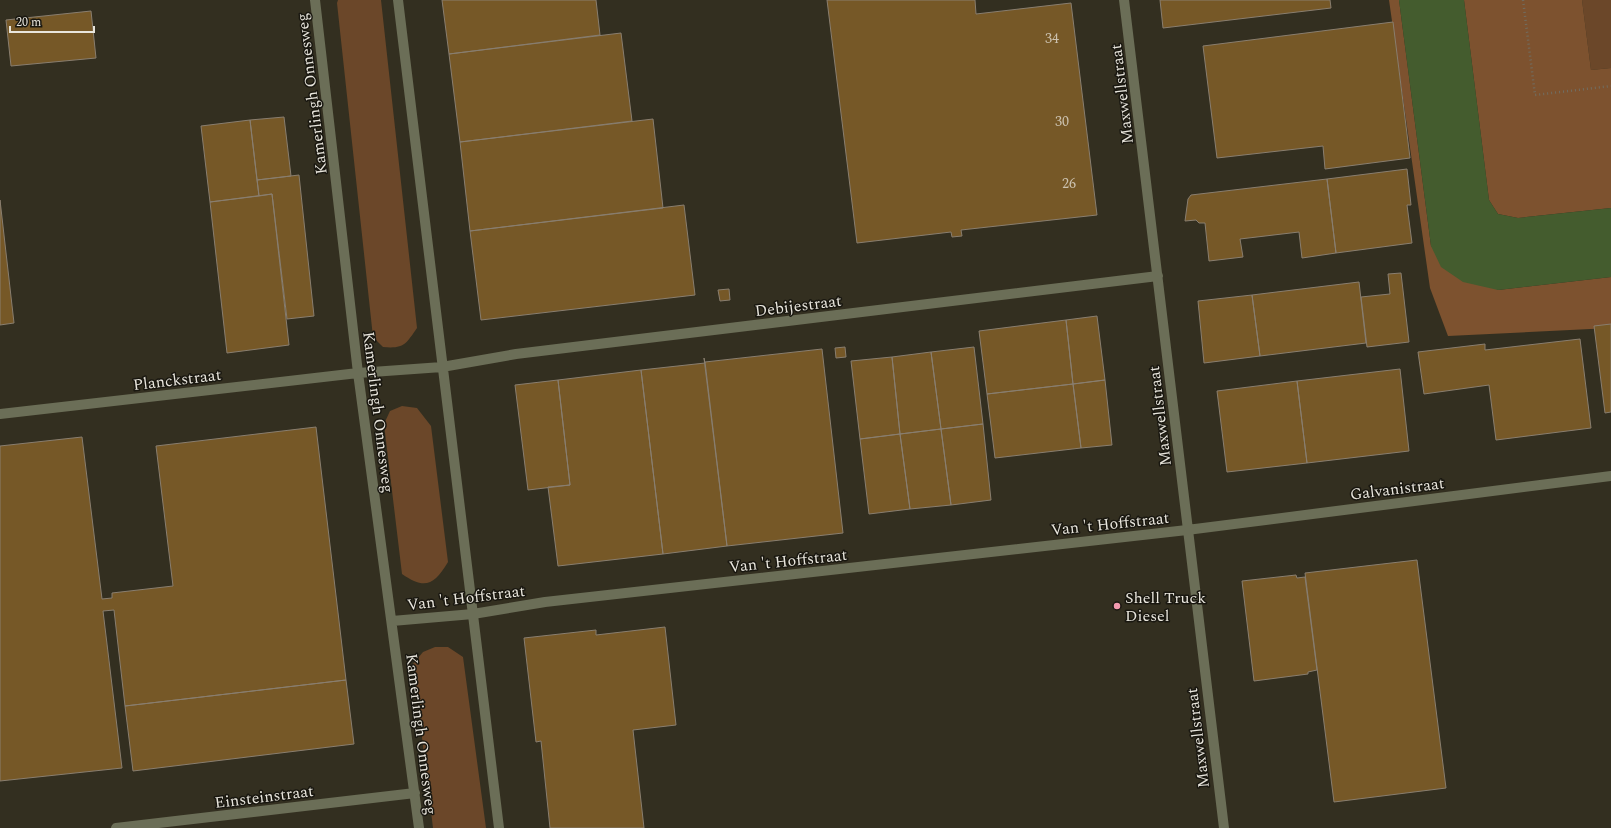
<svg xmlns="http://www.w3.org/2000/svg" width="1611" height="828" font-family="Spectral,serif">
<rect width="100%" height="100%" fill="#332f20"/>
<path fill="#6b4729" d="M338,0h43l36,328c-11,16 -13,21 -34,19l-10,-10 -36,-334z
M1582,0h29v68l-20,2z
M402,406l15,2 14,18 17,136c-14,23 -23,28 -46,12l-18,-150 6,-13z
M435,647h13l15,10 23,171h-53l-20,-164 10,-12z"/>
<path fill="#7d522f" d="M1389,0h10l32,246 67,44 113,-13v51l-163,8 -18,-48z
M1464,0h118l9,70 20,-2v140l-93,10 -20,-4 -9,-14z"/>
<path fill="#445c2e" d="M1399,0h65l25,200 9,14 20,4 93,-10v69l-113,13 -35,-8 -22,-15 -10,-21z"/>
<path fill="#765827" stroke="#897e6f" d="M442,0h154l4,35 -151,19z
M827,0h148l1,14 95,-11 26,212 -136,15 1,6 -10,1 -1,-5 -94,11z
M1160,0h170l1,8 -168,20z
M91,11l5,47 -85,8 -5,-46z
M1393,22l17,136 -85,11 -2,-23 -106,12 -14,-112z
M621,33l11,88 -172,21 -11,-88z
M284,117l7,59 -34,4 -7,-60z
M653,119l10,89 -193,23 -10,-89z
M250,120l9,76 -49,6 -9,-76z
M1407,169l4,36h-4l5,38 -76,10 -9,-74z
M299,175l15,141 -27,3 -15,-125 -13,2 -2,-16z
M1327,179l9,74 -34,5 -3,-26 -59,7 3,18 -34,4 -4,-38h-6l-3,-3 -11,1 3,-22 3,-4z
M272,194l17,151 -62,8 -17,-151z
M0,200l14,123 -14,2z
M684,205l11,90 -214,25 -11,-89z
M1401,273l8,69 -42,5 -6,-50 29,-3 -2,-20z
M1359,282l7,61 -106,13 -8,-61z
M729,289l1,11 -10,1 -2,-11z
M1252,295l8,61 -56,7 -6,-62z
M1097,316l8,64 -32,4 -7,-64z
M1066,320l7,64 -86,10 -8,-63z
M1611,324v88l-6,1 -11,-87z
M1580,339l11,89 -95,12 -7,-55 -65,9 -6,-42 67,-8v6z
M845,347l1,10 -10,1 -1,-10z
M974,347l9,77 -42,5 -10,-77z
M822,349l21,184 -116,13 -22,-184z
M931,352l10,77 -41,5 -8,-77z
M892,357l8,77 -40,5 -9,-78z
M704,358l23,188 -64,8 -22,-184 64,-7z
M1400,369l9,82 -102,12 -10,-82z
M641,370l22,184 -105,12 -10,-79 22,-2 -12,-105z
M558,380l12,105 -42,5 -13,-105z
M1105,380l7,65 -31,3 -8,-64z
M1297,381l10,82 -80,9 -10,-81z
M1073,384l8,64 -86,10 -8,-64z
M983,424l8,76 -40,5 -10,-76z
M316,427l30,253 -221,26 -11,-96 -11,1 19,157 -122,13v-335l82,-9 20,162 10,-1v-5l61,-7 -17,-140z
M941,429l10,76 -41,4 -10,-75z
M900,434l10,75 -41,5 -9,-75z
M1417,560l29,228 -112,14 -29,-229z
M1296,575l1,3 8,-1 12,93 -9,2v2l-54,7 -12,-100z
M665,627l11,98 -43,5 11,98h-94l-9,-87 -5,1 -12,-104 72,-8v5z
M346,680l8,64 -221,27 -8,-65z"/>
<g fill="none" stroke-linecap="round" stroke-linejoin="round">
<path stroke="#716d61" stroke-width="2.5" stroke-dasharray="1 3" stroke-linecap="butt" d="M1523,0l12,95 76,-9"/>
<path stroke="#6b6e57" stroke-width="10" d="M315,0l43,373 61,455
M398,0l101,828
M1124,0l100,828
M0,414l358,-41 84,-6 74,-13 642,-78
M392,621l81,-7 72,-12 642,-72 424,-54
M116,828l299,-35"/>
</g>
<circle fill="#f29aae" stroke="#191710" stroke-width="1.5" cx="1117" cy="606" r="4"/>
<g text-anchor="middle" stroke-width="3" stroke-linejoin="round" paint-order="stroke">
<g font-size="14" fill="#ccc2b0">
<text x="1052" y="43">34</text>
<text x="1062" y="126">30</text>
<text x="1069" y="188">26</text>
</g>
<g font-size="16" fill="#e9e6dd" stroke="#191710">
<text transform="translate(311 94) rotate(-97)" y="6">Kamerlingh Onnesweg</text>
<text transform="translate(1121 94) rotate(-97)" y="6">Maxwellstraat</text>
<text transform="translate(798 305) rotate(-7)" y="6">Debijestraat</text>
<text transform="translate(177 379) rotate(-7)" y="6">Planckstraat</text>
<text transform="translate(379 412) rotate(83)" y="6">Kamerlingh Onnesweg</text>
<text transform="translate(1159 416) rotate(-97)" y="6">Maxwellstraat</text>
<text transform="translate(1397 488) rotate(-7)" y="6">Galvanistraat</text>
<text transform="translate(1110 523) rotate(-6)" y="6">Van 't Hoffstraat</text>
<text transform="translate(788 560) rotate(-6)" y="6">Van 't Hoffstraat</text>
<text transform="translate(466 597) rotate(-7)" y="6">Van 't Hoffstraat</text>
<text transform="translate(422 734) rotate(83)" y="6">Kamerlingh Onnesweg</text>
<text transform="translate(1197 738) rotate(-97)" y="6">Maxwellstraat</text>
<text transform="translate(264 796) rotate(-7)" y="6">Einsteinstraat</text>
</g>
<g font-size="16" fill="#e9e6dd" stroke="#191710" text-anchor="start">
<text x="1125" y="603">Shell Truck<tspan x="1125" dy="18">Diesel</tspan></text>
</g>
</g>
<path d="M10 26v6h84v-6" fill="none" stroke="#e9e6dd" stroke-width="2"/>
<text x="16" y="26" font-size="12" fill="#e9e6dd" stroke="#191710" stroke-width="3" paint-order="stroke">20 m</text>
</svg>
